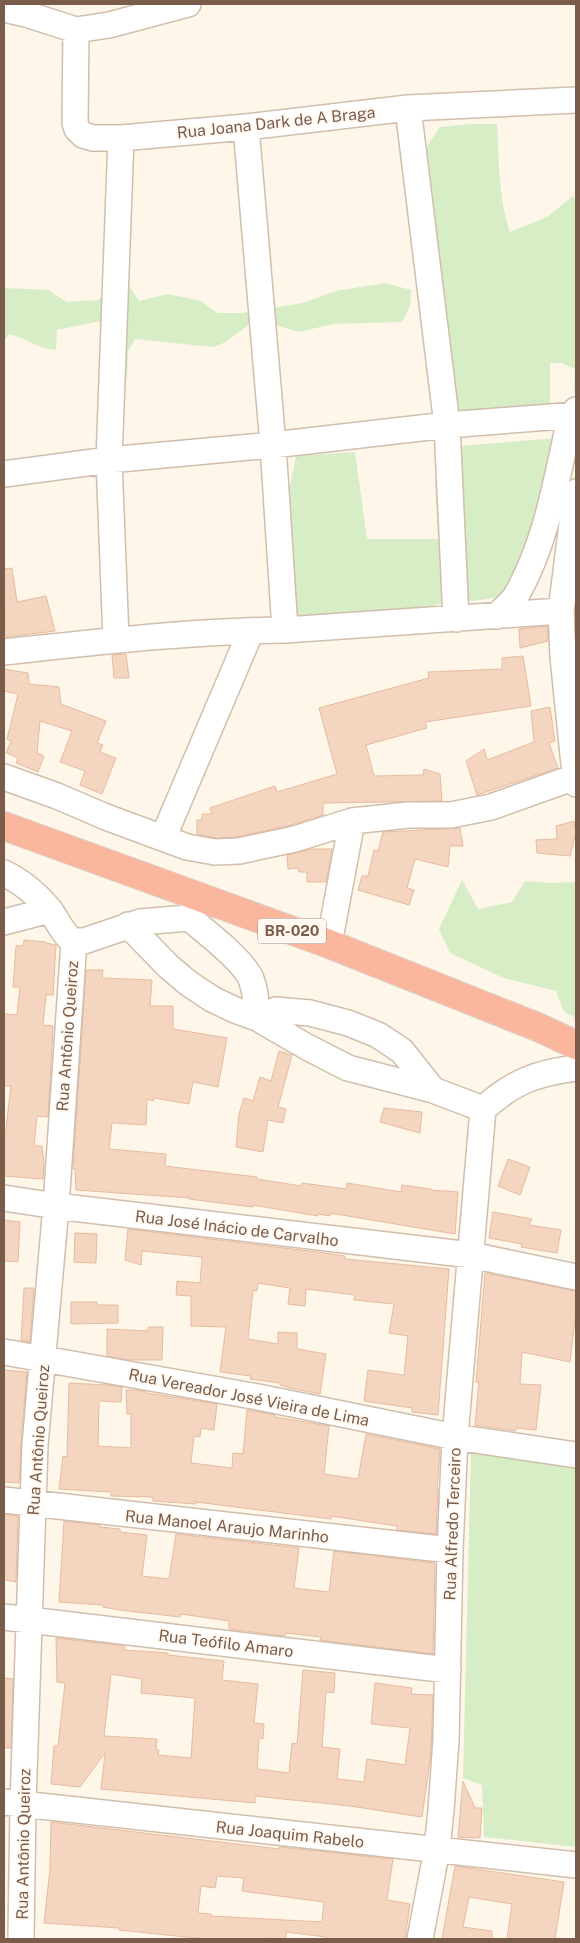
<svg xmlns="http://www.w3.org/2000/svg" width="580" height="1943" font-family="'Public Sans',sans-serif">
<rect width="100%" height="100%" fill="#fdf6e9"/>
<path fill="#d6edc6" d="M471,124h26c2,36 1,73 13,108l37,-15 26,-21 3,4v192l-2,1 1,-24 -13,-6h-12v51l-99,7 -19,-199 1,-18 -7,-56 14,-21z
M122,275l17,26 28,-7 34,7 16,12h27l59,-10 33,-12 49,-8 26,7 -1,16 -8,16 -69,2 -34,8 -27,-8 -21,-1 -25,19 -13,5 -78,-8 -7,12 -1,26 -10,2 -13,-57h-8l-39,8 -1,20c-17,-1 -30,-12 -47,-16l-5,7v-53l44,2 19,12 31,-2z
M556,438l-15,91 -33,67 -44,6 -13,-149 10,-7z
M355,452l12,87h71l-3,-57 8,2 9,112 -37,24 -119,2 -8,-126 8,-40z
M462,880l16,29 34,-7 13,-21 25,2 26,-1v136l-12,-6 -8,-21 -52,-13 -54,-25 -11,-24z
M471,1450l105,14v383l-92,-10 -2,-52 -19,-7z"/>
<path fill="#f4d5c0" stroke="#e8bb9f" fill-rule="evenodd" d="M12,568l5,34 29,-6 9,35 -50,6 -1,-68z
M547,626l1,15 -28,7 -1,-19z
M126,654l3,24h-15l-2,-23z
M523,656l8,50 -106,16 2,6 -61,17 8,31 49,-1 1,-6 16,5 2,27 -119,2v12l-32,10 -54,12 -21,1 -19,-4v-14h5v-6h10l-2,-6 65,-22 2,6 60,-18 -18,-66 110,-30 -1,-6 74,-3v-11z
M4,669l24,4 1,11 30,3 2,17 45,17 -9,22 6,2 -3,7 16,6 -14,36 -22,-9 5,-14 -25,-9 12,-31 -32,-10 -3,32 7,3 -6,16 -22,-9 2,-5 -12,-5 5,-12 -4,-2 11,-45 -14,-3z
M550,707l5,34 -6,2 9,25 -81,27 -11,-34 18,-12 3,11 47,-18 -3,-31z
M574,821l2,12 -6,23 -33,-3 -1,-13 21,-1 -1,-13z
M460,828l3,18h-13l-2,21 -33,-8 -8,29 7,2 -5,15 -51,-15 4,-14h6l6,-26 4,1 5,-19z
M311,849h21l-6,33h-19v-10h-8l-1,-4 -10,1 -1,-14z
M24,940l22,2v1l10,2 -3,50h-7l-3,30 10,1 -5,91 -11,-1 -3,30h8l2,17 -1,16 -39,-3v-47h2l5,-43h-7v-72l13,1 3,-28h-7l3,-41h7z
M86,970h17l-1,8 50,2 -2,26h23v23l54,9 -9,49 -25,-5 -4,22 -35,-6 -1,3 -6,-2 -1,26 -34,-2 -3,26 57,5 -1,12 92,11v2l44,7 1,-3 44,6 1,-6 54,9 1,-7 29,4v1l27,2 -3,42 -125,-21v3l-12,-2v2l-65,-11v2l-33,-4 -31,-4 1,-1 -114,-8 -1,-21h-2z
M279,1051l13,4 -14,52 8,2 -3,14 -15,-3 -5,32 -27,-5 3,-33 5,-16 9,3 7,-24 11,4z
M384,1108l38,4 -2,21 -40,-11z
M508,1159l22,8 -10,28 -22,-9z
M493,1212l39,7 -3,6 32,5 -4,23 -36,-6 1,-3 -33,-6z
M4,1220l16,2 -2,40 -14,-1z
M128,1229l189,23 28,4v3l104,10 -11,146 -26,-3v-4l-48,-7 4,-31 36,5 4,-39 -19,-3 5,-29 -40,-4 1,-5 -49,-6 -1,17 -17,-2 2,-16 -32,-5 -1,8 -4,-1 -5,49 30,5v-12l19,1v16l29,5 -6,40 -30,-6 -10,-3v-2l-30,-4 1,-3 -31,-4 6,-45 -35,-1v-30l-15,-1 1,-14 23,2 2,-26 -60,-6 -1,14 -16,-5z
M75,1233l22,1 -1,29 -22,-1z
M485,1273l91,18v21l-6,50 -48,-10 -2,32 21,1 -5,45 -20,-2v3l-41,-6 4,-43h-3z
M24,1288h10l-4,54 -9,-2z
M71,1302h26v3h21v18l-47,1z
M148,1327h15l-1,33h-32l-23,-4v-27l41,2z
M4,1370l23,2 -6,72 -2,39 -15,-1z
M69,1383l37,2 16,2 -1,15 -22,-1 -1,45 33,2v-34h-4l-1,-24h12l8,2v1l71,11 -3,26 -13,-2 -1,9 -6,-1 -3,27 41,5 1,-15 10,1 4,-44 28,5v2l54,9 -5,48 34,5 8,-45 74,15 -3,40h1l-2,45 -39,-4v-4l-66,-10v3l-135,-17v2l-43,-3v-4l-42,-1v-4l-52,-3 4,-33 4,1z
M4,1514l14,2 -2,66 -12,-2z
M64,1521l36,4v2l20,2v3l27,3 -5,41 27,3 7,-45 123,14 -5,40 35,4 5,-41 101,12 -2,91 -113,-14 1,-3 -35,-4 -1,3 -56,-7v-8l-48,-7 -1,3 -60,-7 -17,-3v-2l-44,-3z
M56,1638l69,8 -1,4 44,3v2l56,6 -2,19 36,4 -4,39 10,1 -1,15 -4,-1 -2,31 32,4 3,-30 5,1 6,-74 32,3 -1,20 -8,-1 -4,55 18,2 -3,30 27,3 3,-23 38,6 5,-37 -39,-4 4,-41 37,5 -1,6 22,1 -2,58 -9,64 -72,-11 -95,-10v7l-154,-14 4,-36 -25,34 -29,-3 3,-38h4l7,-63 -8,-1zM111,1674l31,5 -1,14 54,5 -4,60 -33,-3 1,-5h-3l1,-11 -53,-3z
M4,1678l9,1 -2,69h-7z
M463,1781l12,27h7l-2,30 -22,-1z
M51,1822l228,27v-2l114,12 -6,41 23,4 -5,35h-79v-2l-40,-5v7l-20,-1v1h-61l-86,-9v-2l-75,-5 6,-54zM217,1876l27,2 -2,13 82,11 -2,20 -111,-6v-2l-13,-1 3,-27 14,2z
M455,1866l109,16 -9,57h-48l5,-35 -43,-7 -6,30 29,4v8h-50z"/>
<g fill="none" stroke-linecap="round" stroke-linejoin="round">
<defs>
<path id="minor" d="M4,9l22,5 50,16 33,-5 79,-21
M76,30l-1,93 2,6 6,6 10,3h28l125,-11 162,-19 168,-8
M408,108l39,317 9,194
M246,127l27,318 12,185
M4,474l105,-14 164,-15 174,-20 129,-10
M576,492l-15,119 2,46 13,127
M497,616c6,-7 16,-14 20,-22 31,-55 40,-119 54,-179l5,-5
M116,639l-7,-179 12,-322
M4,652c93,-10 187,-21 281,-22l276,-19
M4,777l53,19 49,21 81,30 28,5 24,-1 56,-12 57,-18 56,-6h43l40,-8 84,-30
M163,838l88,-207
M4,873c18,9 35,23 47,39 6,8 11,19 18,26 5,4 9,3 15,3l56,-19 49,-4 7,-16
M189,918c16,13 55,43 62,61 5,12 5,25 6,39l19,-8 34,3 38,10 30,12 24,16 31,39
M4,922l46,-12
M128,925l40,41 20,17 24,16 23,11 22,8 50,29 41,21 85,22 50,19
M329,944l23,-123
M483,1109c30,-27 53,-36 93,-41
M4,1198l52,8 415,49 105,22
M4,1352l254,45 197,40 121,18
M4,1500l446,50
M4,1617l444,53
M4,1802l572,63
M21,1939l2,-134 12,-360 21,-239 18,-265
M420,1939l17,-90 4,-39 5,-70 4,-190 5,-113 28,-328"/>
<path id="highway" d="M4,826l325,118 211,84 36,17"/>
</defs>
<use href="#minor" stroke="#d1bead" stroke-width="28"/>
<use href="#highway" stroke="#dcd5d0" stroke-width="30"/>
<use href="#minor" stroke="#fff" stroke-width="25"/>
<use href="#highway" stroke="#fab79e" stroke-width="28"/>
</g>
<g text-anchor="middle" stroke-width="4" stroke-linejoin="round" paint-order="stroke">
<rect fill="#fff9f1" stroke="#a28b7d" stroke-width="1" x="258" y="918.5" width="68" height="25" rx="4"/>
<g font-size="15" font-weight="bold" fill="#7a5c4b">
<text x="292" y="936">BR-020</text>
</g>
<g font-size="16" fill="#7a5c4b" stroke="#fff9f1">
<text transform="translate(276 122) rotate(-6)" y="6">Rua Joana Dark de A Braga</text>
<text transform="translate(67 1036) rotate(-86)" y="6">Rua Antônio Queiroz</text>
<text transform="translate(237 1228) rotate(7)" y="6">Rua José Inácio de Carvalho</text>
<text transform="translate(249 1397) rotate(11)" y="6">Rua Vereador José Vieira de Lima</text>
<text transform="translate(38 1440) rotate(-86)" y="6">Rua Antônio Queiroz</text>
<text transform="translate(452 1524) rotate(-88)" y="6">Rua Alfredo Terceiro</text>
<text transform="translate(227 1526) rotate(6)" y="6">Rua Manoel Araujo Marinho</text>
<text transform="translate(226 1643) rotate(7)" y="6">Rua Teófilo Amaro</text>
<text transform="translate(290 1834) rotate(6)" y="6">Rua Joaquim Rabelo</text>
<text transform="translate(23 1844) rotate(-89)" y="6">Rua Antônio Queiroz</text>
</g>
</g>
<rect width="580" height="1943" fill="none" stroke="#7a5c4b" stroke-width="10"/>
</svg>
